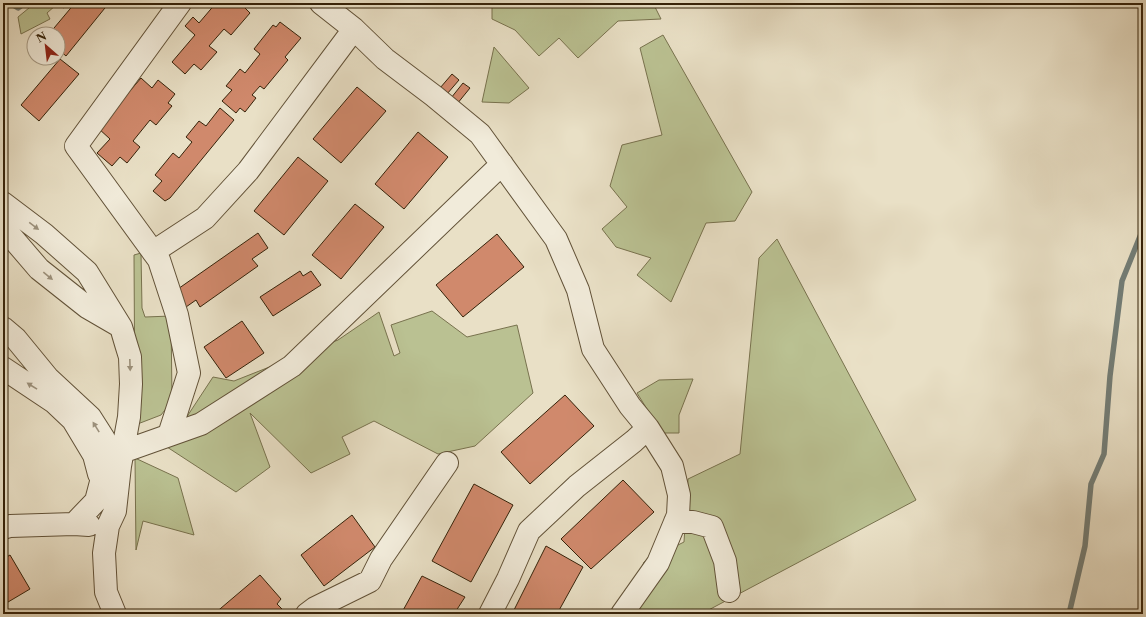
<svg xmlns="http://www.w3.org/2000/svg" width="1146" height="617" font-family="'Libre Caslon Text',serif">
<rect width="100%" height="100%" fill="#e9e0c6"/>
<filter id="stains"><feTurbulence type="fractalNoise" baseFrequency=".005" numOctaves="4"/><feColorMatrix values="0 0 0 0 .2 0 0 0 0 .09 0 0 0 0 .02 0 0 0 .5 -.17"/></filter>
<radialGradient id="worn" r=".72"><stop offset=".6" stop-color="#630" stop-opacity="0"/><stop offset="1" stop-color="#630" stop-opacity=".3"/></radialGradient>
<path fill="#bac192" stroke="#78724e" d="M35,3h33l-4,5 -8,-3 -9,8 3,6 -29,15 -3,-17z
M492,3h161l8,16 -43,2 -40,37 -19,-20 -20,18 -24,-26 -23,-11z
M663,35l89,157 -17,29 -29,2 -35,79 -34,-27 14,-17 -35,-11 -14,-18 25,-22 -17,-21 12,-41 40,-10 -22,-87z
M494,47l35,41 -20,15 -27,-1z
M777,239l139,261 -215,114h-77l20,-52 40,-20 4,-63 52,-25 19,-196z
M141,253l1,55 3,9 26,-1 1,85 -11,14 -26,10 -1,-170z
M432,311l35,26 50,-12 16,68 -58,53 -37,8 -64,-33 -32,16 8,17 -39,19 -61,-60 20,54 -34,25 -69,-45 46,-70 21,4 104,-41 41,-28 15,44 6,-3 -9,-28z
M693,379l-14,36v18h-17l-25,-40 22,-13z
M135,458l43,20 16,57 -51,-14 -7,29z"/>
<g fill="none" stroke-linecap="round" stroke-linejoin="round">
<path stroke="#737d76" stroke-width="5.5" d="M10,3l8,5 7,-5
M1069,614l16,-68 6,-62 13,-30 6,-78 12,-95 21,-52"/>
</g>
<path fill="#d0896c" stroke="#352209" d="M75,3h34l-43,53 -8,-7v-15h-9z
M216,3h30l-3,3 7,7 -19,22 -7,-6 -15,17 8,6 -16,18 -7,-6 -9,10 -13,-12 23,-27 -10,-9 8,-9 6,6z
M280,22l21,16 -16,19 3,3 -24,29 -4,-3 -8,9 4,3 -11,14 -5,-4 -4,5 -14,-12 10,-11 -6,-4 14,-17 5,4 15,-19 -6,-5 19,-24 3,2z
M60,59l19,15 -40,47 -18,-16z
M452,74l7,6 -12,14 -7,-6z
M141,78l11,10 6,-8 17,14 -7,9 4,3 -16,19 -6,-5 -17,21 7,6 -13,16 -7,-6 -8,9 -15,-13 13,-14 -12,-11z
M463,83l7,5 -13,16 -6,-6z
M357,87l29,24 -45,52 -28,-24z
M220,108l14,12 -64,78 -5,3 -12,-10 9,-10 -7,-6 18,-22 6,5 13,-16 -6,-5 13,-16 7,5z
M418,132l30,25 -44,52 -29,-25z
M298,157l30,24 -44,54 -30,-24z
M355,204l29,23 -43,52 -29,-24z
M258,233l10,15 -16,11 6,7 -58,41 -4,-7 -10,7 -11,-16z
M497,234l27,33 -61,50 -27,-32z
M300,271l3,5 8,-5 10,14 -48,31 -13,-19z
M242,321l22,32 -38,25 -22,-31z
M565,395l29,31 -64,58 -29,-32z
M623,480l31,32 -63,57 -30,-30z
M474,484l39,21 -42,77 -39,-21z
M352,515l23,32 -51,39 -23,-31z
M546,546l37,21 -26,47h-45z
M10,555l20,34 -27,16v-46z
M260,575l21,24 -4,5 5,5 -6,5h-62z
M422,576l43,21 -11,17h-53z"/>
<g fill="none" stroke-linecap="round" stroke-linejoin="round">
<defs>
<path id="minor" d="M321,3l33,26 31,30 49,37 46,38 76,105 22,51 15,59 37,57 18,22 -14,13 -57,45 -48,45 -21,48 -18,35
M3,203l41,31 43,38 34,55 5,17 4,13 1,27 -2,33 -9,49 -5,45 -7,15 -4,27 2,39 9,22
M3,227l36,42 48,38 31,18
M153,252l52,-34 43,-47 106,-142
M3,328l13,11 32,39 42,39 14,22 2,24 -10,38 -22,23
M3,368l51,34 19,18 21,35 5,19
M169,435l20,-62 -12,-58 -18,-55 -83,-114 104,-143
M122,452l79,-28 91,-58 210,-202
M675,522h18l19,5 13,34 4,30
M3,528l7,-2 64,-2 15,1
M307,614l8,-6 55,-27 11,-22 66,-96
M622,614l36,-51 20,-48 1,-20 -7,-29 -24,-38"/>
</defs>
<use href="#minor" stroke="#625238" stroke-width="24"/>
<use href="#minor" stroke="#f1ebda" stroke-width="22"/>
</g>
<defs><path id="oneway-solid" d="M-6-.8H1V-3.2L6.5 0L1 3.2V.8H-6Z"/></defs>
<g fill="#9c917c">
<use href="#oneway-solid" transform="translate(34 226) rotate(37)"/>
<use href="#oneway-solid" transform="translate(48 276) rotate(39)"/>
<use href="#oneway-solid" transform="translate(130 365) rotate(88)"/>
<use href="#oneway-solid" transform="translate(32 386) rotate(-148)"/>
<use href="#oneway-solid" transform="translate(96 427) rotate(-122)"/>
</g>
<rect width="1146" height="617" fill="none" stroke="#e9e0c6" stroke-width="16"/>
<rect x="4" y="4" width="1138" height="609" fill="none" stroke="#352209" stroke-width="2"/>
<rect x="8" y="8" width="1130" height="601" fill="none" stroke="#352209"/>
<g transform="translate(46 46) rotate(332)"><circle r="19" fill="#f1ebda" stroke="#a69b86"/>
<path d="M0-3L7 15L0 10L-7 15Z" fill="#8f2418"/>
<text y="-6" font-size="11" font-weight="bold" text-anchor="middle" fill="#352209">N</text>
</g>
<rect width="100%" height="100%" filter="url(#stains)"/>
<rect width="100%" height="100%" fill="url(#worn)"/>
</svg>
